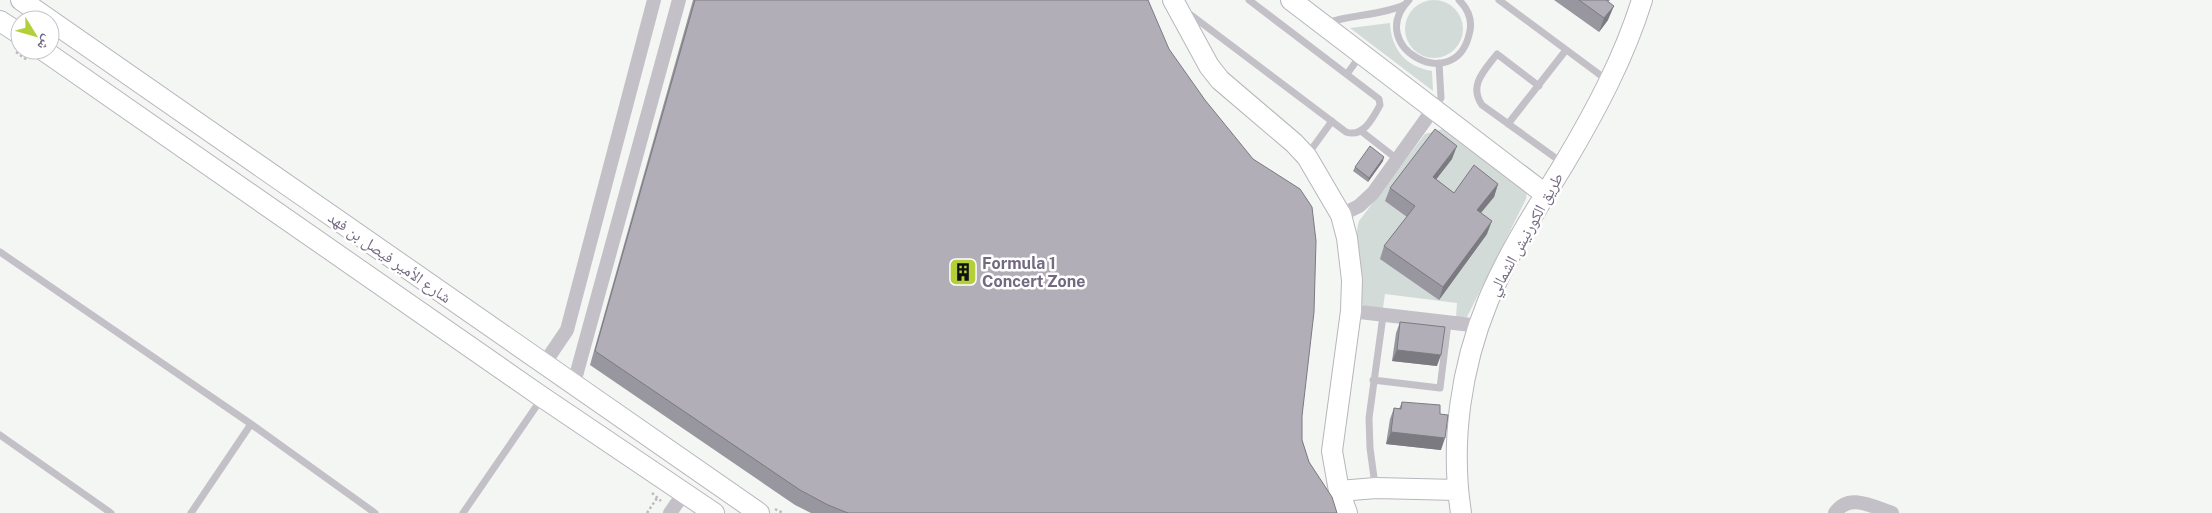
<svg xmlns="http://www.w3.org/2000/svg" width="2212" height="513" font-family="'Public Sans','Noto Naskh Arabic',sans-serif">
<rect width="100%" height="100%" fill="#f4f6f4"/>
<path fill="#d3dbd8" d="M1405 29a29 29 0 1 1 58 0a29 29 0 1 1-58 0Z
M1390,23c1,26 16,44 42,48l1,20 -83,-63z
M1443,129l8,1 76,62 -1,7 -59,118h-11l1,-14 -72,-9 -2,14 -18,-1 -3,-3c0,-12 0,-24 -1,-36 -2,-16 -7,-31 -2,-47l66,-87z"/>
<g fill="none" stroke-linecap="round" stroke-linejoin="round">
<defs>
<path id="secondary" d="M21,0l738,513
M1173,0l36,66 11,14 74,63 13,14 34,58 6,23 5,42 -1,31 -19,140 7,40 8,22
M1291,0l254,194
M0,21l20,13
M43,50l499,347 172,116
M1339,491l37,-3 81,2
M1461,513c-11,-71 0,-146 27,-212 20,-48 49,-93 76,-137 31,-52 60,-106 78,-164"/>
</defs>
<use href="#secondary" stroke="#b8b5bd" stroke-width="22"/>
<path stroke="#bcbabe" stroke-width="2.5" stroke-dasharray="2.5 2.5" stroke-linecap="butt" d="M16,52l11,8
M652,493l9,8
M775,509l8,4
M647,513l10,-15"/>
<path stroke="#c3c0c7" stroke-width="7" d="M1409,0c-45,46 45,96 60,35 4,-13 0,-25 -10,-35
M1499,0l108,80
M1187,12l159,120c17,6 27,-14 34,-27l-1,-6 -130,-99
M1327,23c24,-9 53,-7 77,-18
M1347,74l13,-18
M1539,86l-42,-32c-12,16 -29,31 -15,51l82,59
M1434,108l7,-10 -2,-35
M1508,124l58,-74
M1361,131l36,28
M1308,154l24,-33
M0,252l251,172 124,89
M1373,380l67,8 8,-65
M0,435l111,78
M1375,485l-5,-37 -1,-30 14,-102
M191,513l60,-89
M463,513l79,-115"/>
<path stroke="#c3c0c7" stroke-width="14" d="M1341,215l18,-9 14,-13 61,-85
M1351,311l129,15
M544,364l23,-34 87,-330
M574,383l105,-383
M670,513l14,-20
M1835,513c14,-21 38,-6 57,0"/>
<use href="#secondary" stroke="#fff" stroke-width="20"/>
</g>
<path fill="#98969e" d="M693,0h455l154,416v24l7,22 28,51h-526l-16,-8 -205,-140z
M1554,0h56l-2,2v18l-9,12z
M1452,159l-16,20 18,14 44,-9 -4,13 -13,16 6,21 -48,66 -59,-41 4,-13 23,-29 -22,-16 5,-13z
M1383,161l-15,21 -15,-11 2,-4z
M1400,322l37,44 -45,-5 4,-28z
M1402,402l38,12 1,36 -55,-6 4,-25 4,-11 5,1z"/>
<path fill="#7c7a81" d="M1614,6l-6,14 -9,12 5,-14z
M1457,146l-5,13 -24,31 5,-13z
M1384,157l-1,4 -15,21 1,-4z
M1498,184l-4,13 -22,26 5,-13z
M1492,221l-5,13 -48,66 4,-13z
M1397,350l44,5 -4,11 -45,-5z
M1391,432l54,6 -4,12 -55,-6z"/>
<path fill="#b1aeb8" stroke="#7c7a81" d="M695,0h453l21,49 36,51 48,59 47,30 12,18 4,34 -2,71 -12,104v24l7,22 23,35 5,16h-489l-20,-8 -28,-15 -205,-139z
M1579,0h27l8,6 -10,12z
M1435,129l22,17 -24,31 21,16 20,-28 24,19 -21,26 15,11 -49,66 -59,-41 31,-40 -25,-18z
M1370,146l14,11 -15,21 -14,-11z
M1400,322l45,5 -4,28 -44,-5z
M1402,402l38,3v9l8,1 -3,23 -54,-6 3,-24 7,1z"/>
<defs>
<symbol id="building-square" viewBox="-11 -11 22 22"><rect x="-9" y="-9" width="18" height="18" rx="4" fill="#b3d03a" stroke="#fff"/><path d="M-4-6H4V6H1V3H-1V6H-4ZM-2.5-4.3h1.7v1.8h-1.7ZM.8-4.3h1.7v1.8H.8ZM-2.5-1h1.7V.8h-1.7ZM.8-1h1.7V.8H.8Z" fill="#111"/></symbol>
</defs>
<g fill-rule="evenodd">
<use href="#building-square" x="947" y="256" width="32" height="32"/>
</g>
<g text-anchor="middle" stroke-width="5" stroke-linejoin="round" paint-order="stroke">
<g font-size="16" fill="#736981" stroke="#fff">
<text transform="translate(1525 234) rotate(-61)" y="6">طريق الكورنيش الشمالي</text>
<text transform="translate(390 257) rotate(35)" y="6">شارع الأمير فيصل بن فهد</text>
</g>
<g font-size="16" font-weight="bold" fill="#736981" stroke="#fff" text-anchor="start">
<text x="982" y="269">Formula 1<tspan x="982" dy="18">Concert Zone</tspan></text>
</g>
</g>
<g transform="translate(35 35) rotate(127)"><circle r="24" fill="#ffffff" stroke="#c7c3cd"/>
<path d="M0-4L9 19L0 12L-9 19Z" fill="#b3d03a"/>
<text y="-8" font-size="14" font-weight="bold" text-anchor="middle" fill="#736981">ش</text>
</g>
</svg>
